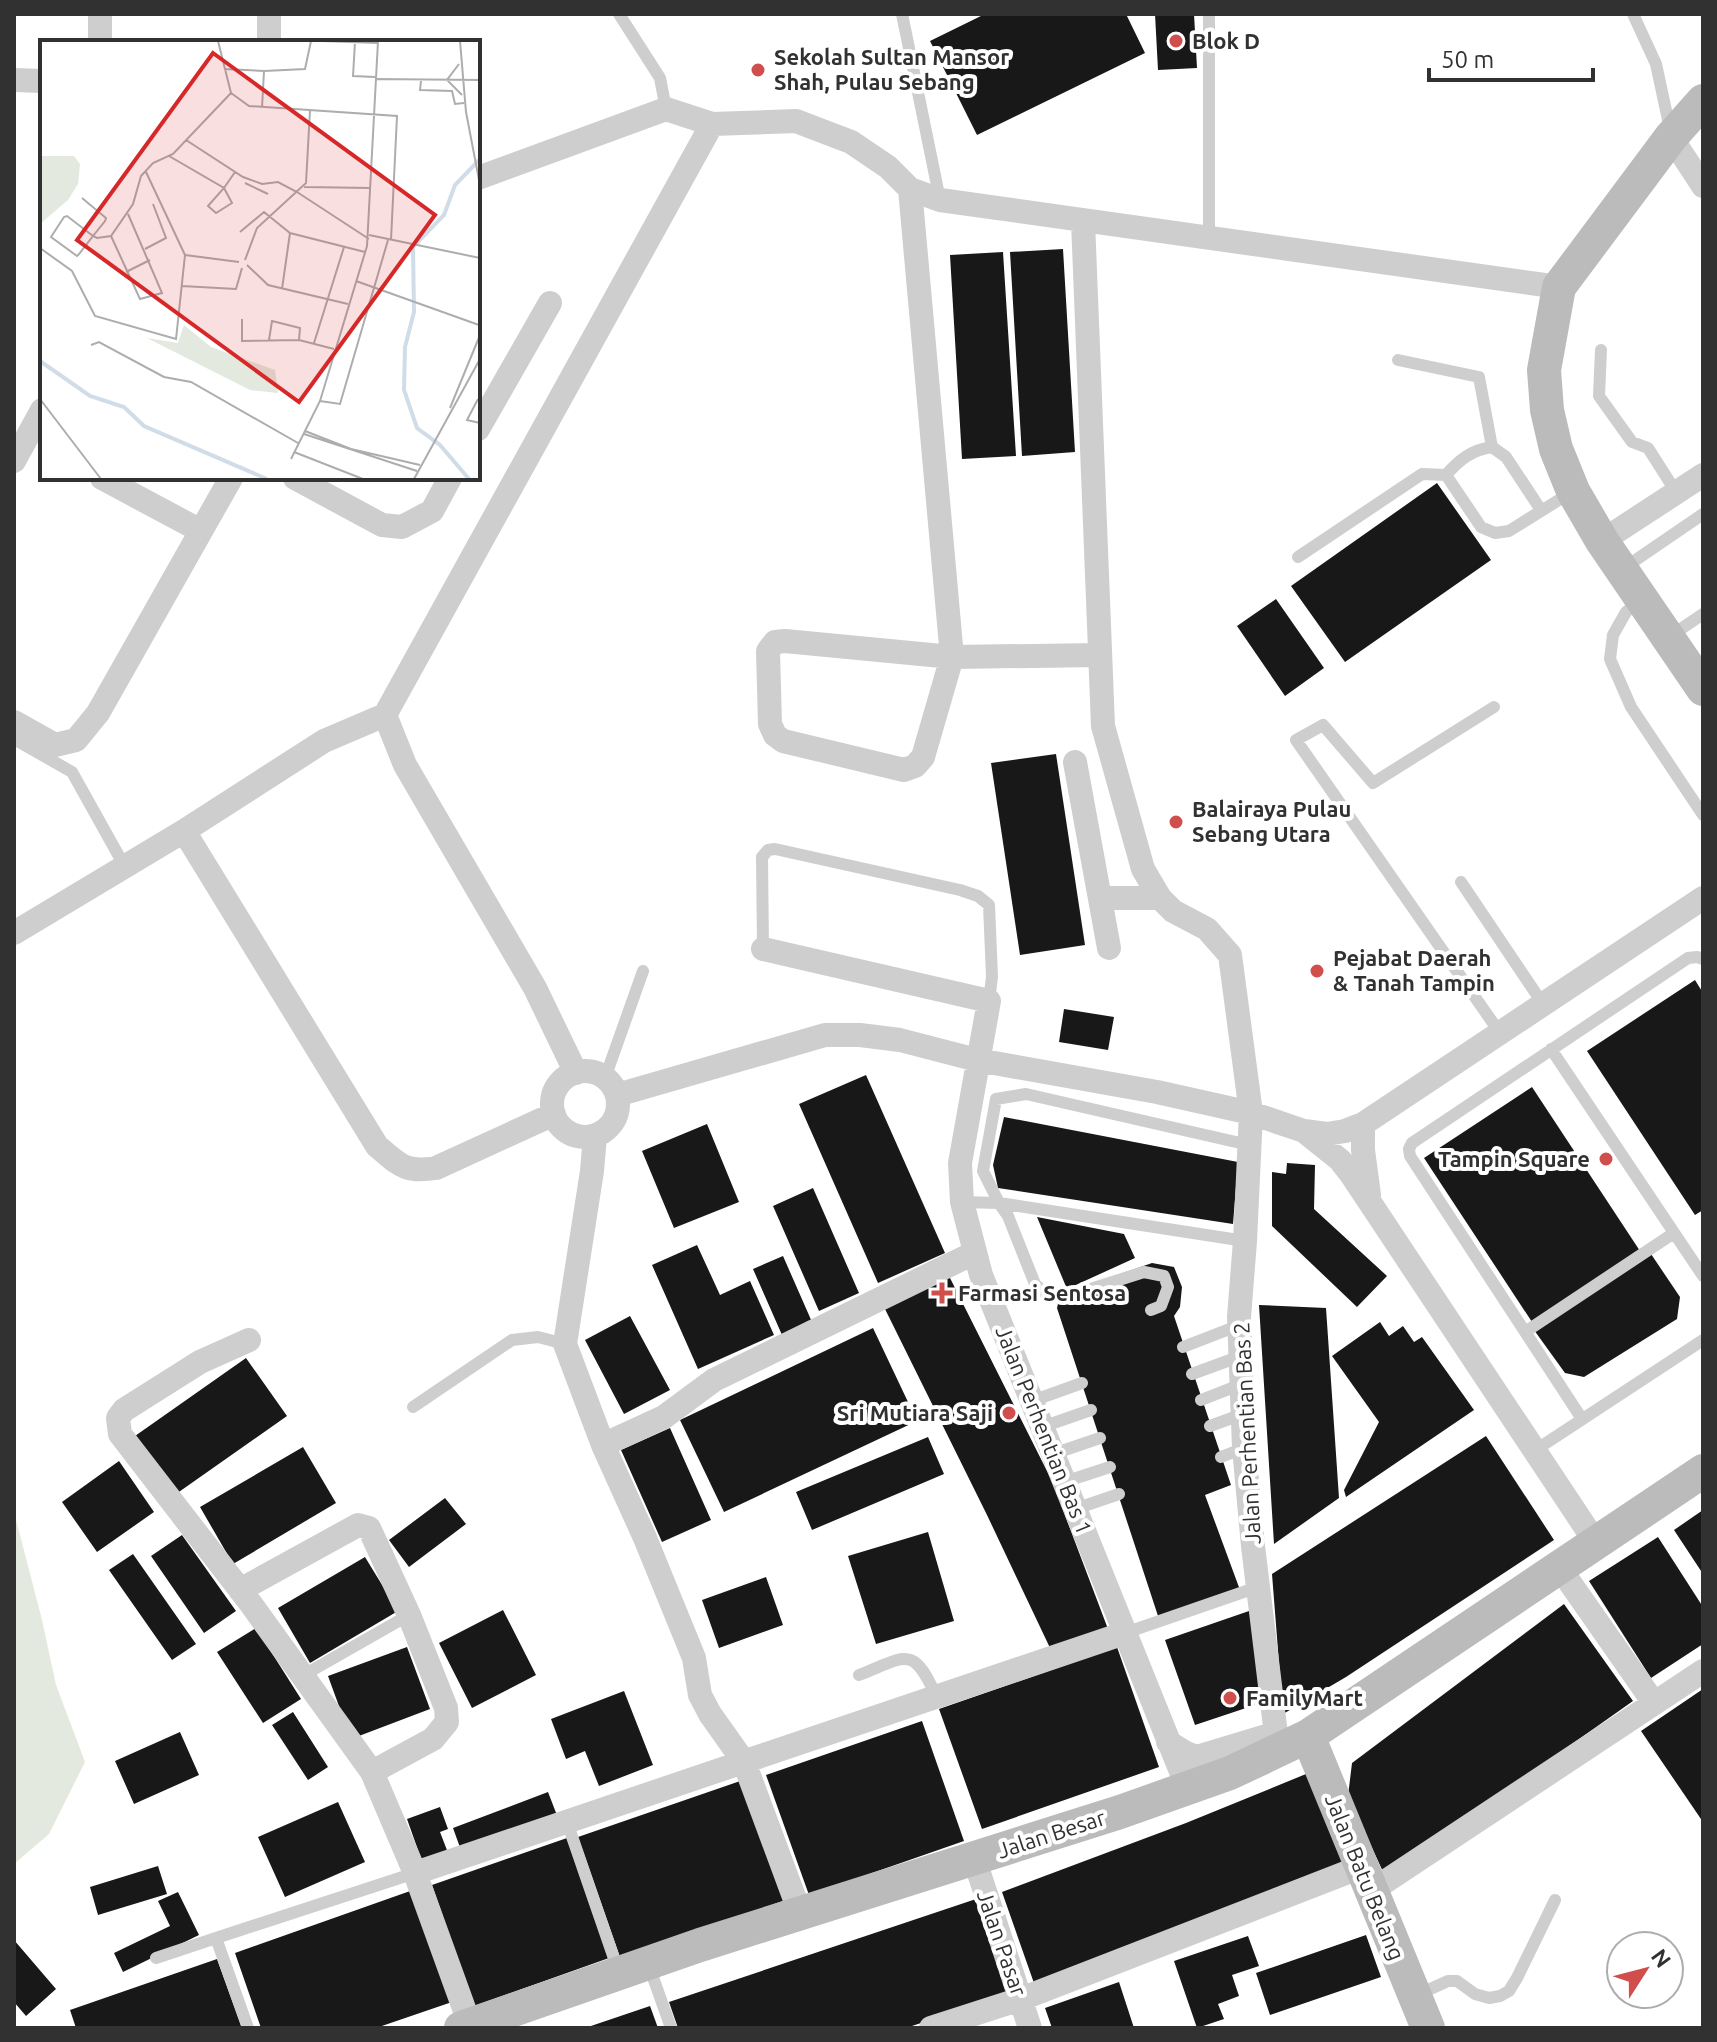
<svg xmlns="http://www.w3.org/2000/svg" width="1717" height="2042" font-family="Ubuntu,sans-serif">
<rect width="100%" height="100%" fill="#fff"/>
<path fill="#e3e9de" d="M14,1512l28,108 14,65 29,77 -36,72 -35,30z"/>
<path fill="#181818" d="M985,14h141l19,39 -168,82 -47,-94z
M1155,14h39l3,54 -39,2z
M1063,249l12,203 -53,4 -12,-204z
M1003,252l13,204 -54,3 -12,-204z
M1437,483l54,77 -146,102 -54,-76z
M1276,599l48,69 -39,28 -48,-70z
M1056,754l29,191 -65,10 -29,-192z
M1695,980l8,13v217l-8,5 -108,-164z
M1064,1009l50,8 -6,33 -49,-8z
M866,1075l79,178 -67,30 -79,-179z
M1532,1087l108,164 -108,71 -108,-164z
M1004,1117l234,45 -5,62 -235,-36 -5,-23z
M707,1124l32,78 -65,26 -32,-77z
M1287,1163l28,2 -1,44 73,67 -30,31 -85,-81v-54l14,2z
M813,1188l46,105 -40,18 -46,-105z
M1037,1217l87,17 11,24 -68,31z
M697,1245l23,50 30,-14 24,54 -76,34 -46,-104z
M1651,1254l29,43 -3,22 -93,58 -19,-4 -31,-43z
M783,1256l29,66 -30,13 -29,-66z
M1152,1263l22,4 8,20 -2,20 -6,9 57,169 -26,10 35,95 -81,29 -102,-311 3,-13z
M949,1276l103,205 56,148 -57,21 -64,-135 -103,-208z
M1259,1305l67,3 13,190 -65,46z
M630,1316l40,74 -46,24 -39,-74z
M1380,1322l9,14 14,-10 11,16 8,-5 52,73 -128,87 -2,-7 35,-68 -47,-66z
M873,1328l44,93 -193,91 -44,-92z
M246,1358l41,58 -111,78 -41,-58z
M670,1428l41,92 -49,22 -41,-92z
M1486,1436l68,104 -208,137 -63,37 -11,-140z
M928,1437l16,37 -132,56 -16,-38z
M303,1447l33,56 -103,61 -33,-57z
M119,1461l35,51 -57,40 -35,-50z
M445,1498l21,26 -57,43 -20,-27z
M1703,1510v64l-29,-44z
M928,1532l26,89 -78,23 -28,-88z
M182,1535l54,76 -32,22 -53,-77z
M1658,1537l45,70v37l-52,34 -62,-97z
M133,1554l63,90 -24,16 -63,-90z
M365,1557l33,54 -88,52 -32,-55z
M766,1577l17,48 -64,23 -17,-48z
M1564,1604l69,97 -248,175 -37,-80 4,-33z
M503,1610l33,65 -64,33 -33,-65z
M1249,1611l16,58 -7,35 -63,21 -30,-85z
M256,1628l45,71 -38,24 -46,-71z
M407,1647l23,62 -79,30 -23,-63z
M1117,1647l42,120 -177,62 -43,-120z
M1703,1689v133l-62,-91z
M624,1691l29,74 -54,21 -14,-35 -19,8 -15,-40z
M293,1712l35,55 -20,13 -36,-55z
M922,1721l42,120 -155,54 -43,-120z
M180,1732l19,43 -65,29 -19,-43z
M1306,1774l43,89 -314,123 -33,-94 184,-69z
M746,1779l43,120 -169,58 -42,-120z
M548,1792l10,26 -96,35 -9,-25z
M338,1802l27,60 -80,35 -27,-60z
M440,1807l8,22 -8,3 10,26 -26,9 -17,-48z
M567,1838l42,120 -135,48 -42,-121z
M158,1866l9,28 -69,21 -8,-28z
M413,1890l39,112 -76,26h-115l-26,-75z
M178,1892l21,43 -76,37 -9,-19 56,-27 -12,-25z
M979,1898l32,95 -105,35h-228l-9,-26z
M1366,1935l15,42 -111,38 -14,-42z
M1248,1936l11,30 -27,9 7,21 -21,8 6,15 -27,9 -23,-67z
M14,1940l42,49 -30,27 -12,-14z
M217,1959l25,69h-166l-6,-18z
M1119,1982l15,46h-82l-7,-20z
M650,2006l8,22h-70v-1z"/>
<g fill="none" stroke-linecap="round" stroke-linejoin="round">
<path stroke="#cecece" stroke-width="12" d="M619,14l41,64 6,31
M902,14l38,186
M1209,14v224
M1633,14l23,50 14,65
M1601,350l-2,46 33,46 16,6 28,44
M1398,360l81,17 13,70c-20,3 -32,12 -46,28
M1492,447l14,10 35,53
M1298,557l124,-83 24,1 35,52 14,6 14,-2 61,-38
M1624,568l79,-54
M1639,601l-13,11 -13,23 -3,24 21,48 72,108
M1669,637l34,-23
M1494,707l-121,76 -50,-58 -27,15 204,293
M14,739l58,33 53,95
M1461,882l82,122
M763,949l-1,-92 6,-7 7,-1 185,41 18,6 11,9 3,72 -3,24
M1551,1049l152,227
M605,1078l38,-107
M962,1202l37,1 9,13 27,68 13,12 14,2 82,-26 20,4 4,11 -7,19 -10,4
M1245,1241l-246,-38 -16,-32 13,-72 30,-5 223,51
M1525,1332l149,-99
M1183,1347l57,-22
M1192,1374l49,-18
M1201,1400l41,-16
M1032,1401l50,-18
M413,1407l99,-67 26,-3 27,7
M1582,1419l-172,-263 -1,-7 3,-6 276,-185 9,-1 6,2
M1210,1426l33,-12
M1042,1427l49,-17
M1534,1451l169,-111
M1053,1454l47,-16
M1221,1457l23,-9
M1064,1482l46,-15
M1075,1509l44,-15
M1125,1633l133,-46
M859,1675c48,-19 54,-31 78,23
M302,1676l107,-61
M567,1822l51,148
M156,1958l60,-20
M649,1966l22,62
M1417,1995l31,-14h9l18,13 14,4 11,-2 9,-5 8,-13 38,-78
M248,2028l-32,-90 199,-65"/>
<path stroke="#cecece" stroke-width="24" d="M100,42v-28
M269,42v-28
M14,80l28,1
M1671,137l32,49
M478,178l188,-69 46,15 84,-3 55,21 37,25 22,22 30,11 619,87
M910,189l42,468 -29,100 -8,9 -11,4 -121,-29 -8,-6 -5,-11 -2,-73 7,-9 10,-1 167,16 148,-2
M1083,221l20,505 40,143 17,29 13,13 34,18 23,26 21,158 -6,128 -6,76 5,131 9,98 25,205
M478,429l72,-126
M14,461l28,-51
M102,478l99,53
M295,478l87,47 20,2 30,-16 18,-33
M1602,541l101,-66
M385,715l20,50 130,223 41,85
M14,722l41,23 21,-5 22,-27 133,-235
M1075,762l34,186
M184,831l193,315c23,19 27,27 59,22l118,-54
M1100,898h60
M14,933l170,-102 140,-90 61,-26 327,-591
M763,949l226,52 -29,162 2,39 19,73 207,514
M552 1104a33 33 0 1 1 66 0a33 33 0 1 1-66 0Z
M617,1095l208,-60h35l40,5 77,20 180,32 94,21 53,18 23,3 18,-3 18,-7 340,-226
M1363,1124v26l6,45
M1305,1132l35,28 11,14 245,369
M595,1136l-3,35 -27,173 38,101 42,93 49,120 6,37 10,19 34,48 56,151
M249,1340l-49,22 -76,48 -6,8 2,16 131,170 121,168 43,101 55,152
M603,1445l61,-28 50,-37 260,-127
M1559,1567l95,136
M240,1590l118,-65 11,3 40,87 37,93 1,14 -14,17 -61,33
M1168,1742l18,11 11,4 79,-24
M974,1858l56,170
M415,1873l710,-240
M1371,1891l332,-220
M931,2028l90,-29 340,-132"/>
<path stroke="#bbb" stroke-width="34" d="M1703,101l-32,36 -112,150 -15,83 3,40 9,39 17,42 29,50 101,148
M1308,1736l120,292
M461,2028l239,-83 420,-133 110,-39 78,-37 395,-265"/>
</g>
<g fill="#d04e4b" stroke="#fff" stroke-width="3">
<circle cx="1176" cy="41" r="8"/>
<circle cx="758" cy="70" r="8"/>
<circle cx="1176" cy="822" r="8"/>
<circle cx="1317" cy="971" r="8"/>
<circle cx="1606" cy="1159" r="8"/>
<path d="M938 1281h8v8h8v8h-8v8h-8v-8h-8v-8h8z"/>
<circle cx="1009" cy="1413" r="8"/>
<circle cx="1230" cy="1698" r="8"/>
</g>
<g text-anchor="middle" stroke-width="8" stroke-linejoin="round" paint-order="stroke">
<g font-size="22" font-weight="bold" fill="#313131" stroke="#fff" text-anchor="start">
<text x="1192" y="49">Blok D</text>
<text x="774" y="65">Sekolah Sultan Mansor<tspan x="774" dy="25">Shah, Pulau Sebang</tspan></text>
<text x="1192" y="817">Balairaya Pulau<tspan x="1192" dy="25">Sebang Utara</tspan></text>
<text x="1333" y="966">Pejabat Daerah<tspan x="1333" dy="25">&amp; Tanah Tampin</tspan></text>
<text x="1590" y="1167" text-anchor="end">Tampin Square</text>
<text x="958" y="1301">Farmasi Sentosa</text>
<text x="993" y="1421" text-anchor="end">Sri Mutiara Saji</text>
<text x="1246" y="1706">FamilyMart</text>
</g>
<g font-size="22" fill="#313131" stroke="#fff">
<text transform="translate(1044 1430) rotate(68)" y="8">Jalan Perhentian Bas 1</text>
<text transform="translate(1247 1433) rotate(-93)" y="8">Jalan Perhentian Bas 2</text>
<text transform="translate(1051 1834) rotate(-18)" y="8">Jalan Besar</text>
<text transform="translate(1365 1877) rotate(68)" y="8">Jalan Batu Belang</text>
<text transform="translate(1002 1943) rotate(71)" y="8">Jalan Pasar</text>
</g>
</g>
<g transform="translate(40 40)">
<rect width="440" height="440" fill="#fff"/>
<path d="M0,116h34l6,8 -2,20 -10,16 -28,24zM144,285l27,22 64,23 3,23 -28,-3 -103,-52 31,5z" fill="#e3e9de"/>
<path fill="none" stroke="#d0dde9" stroke-width="4" d="M0,321l50,35 34,11 20,19 123,53M429,439l-29,-34 -23,-17 -13,-38 1,-43 9,-35 -1,-65 31,-32 11,-30 25,-26"/>
<path fill="none" stroke="#adadad" stroke-width="2" d="M178,1l13,52 18,13 148,10 -6,124M281,1l57,2M420,1l6,71 14,73M315,2l-2,34 22,1M419,24l-12,16 15,15M184,29l40,2 -2,37M224,31l41,-2 6,-28M335,39l105,1M381,41l-1,9 32,1 3,13 9,-1M146,100l57,37 19,7 16,-2 19,10 72,47M129,116l55,32 8,15 -16,10 -8,-7 16,-18 11,-16M205,143l23,11M264,147l67,1M42,158l24,20 -1,3 -12,15 -14,18 -2,2 -26,-19 13,-20 3,-1 26,20 4,2 14,-2 22,-32 8,-28 12,-13 20,-9 58,-61M200,192l24,-20 26,21 75,19M329,195l111,23M71,196l29,63 22,-6 -34,-79M0,208l32,23 23,45 81,23 9,-84 -39,-83M105,209l21,-11 -13,-34M145,215l54,7M205,220l12,-32 49,-45 4,-73M207,225l21,20 80,19M86,232l24,-12M316,241l123,44M142,246l54,3 6,-21M242,249l8,-56M202,279v22l57,-1 35,9M229,300l3,-19 28,7 -1,12M274,303l30,-96M51,305l8,-3 65,35 27,5 107,61M0,359l61,80M438,359l-11,21 13,3M280,361l20,3 48,-164M410,368l30,-73M265,391l46,18 69,16M264,394l113,37M254,412l69,27M251,419l29,-58 47,-155 11,-205M374,439l66,-120"/>
<path fill="#d62828" fill-opacity="0.15" stroke="#d62828" stroke-width="4" d="M173,13l222,162 -136,187 -222,-162z"/>
<rect width="440" height="440" fill="none" stroke="#313131" stroke-width="4"/>
</g>
<rect width="1717" height="2042" fill="none" stroke="#313131" stroke-width="32"/>
<g transform="translate(1645 1970) rotate(54)"><circle r="38" fill="#ffffff" stroke="#adadad" stroke-width="2"/>
<path d="M0-6L14 30L0 20L-14 30Z" fill="#d04e4b"/>
<text y="-12" font-size="22" font-weight="bold" text-anchor="middle" fill="#313131">N</text>
</g>
<path d="M1429 68v12h164v-12" fill="none" stroke="#313131" stroke-width="4"/>
<text x="1441" y="68" font-size="24" fill="#313131" stroke="#ffffff" stroke-width="6" paint-order="stroke">50 m</text>
</svg>
